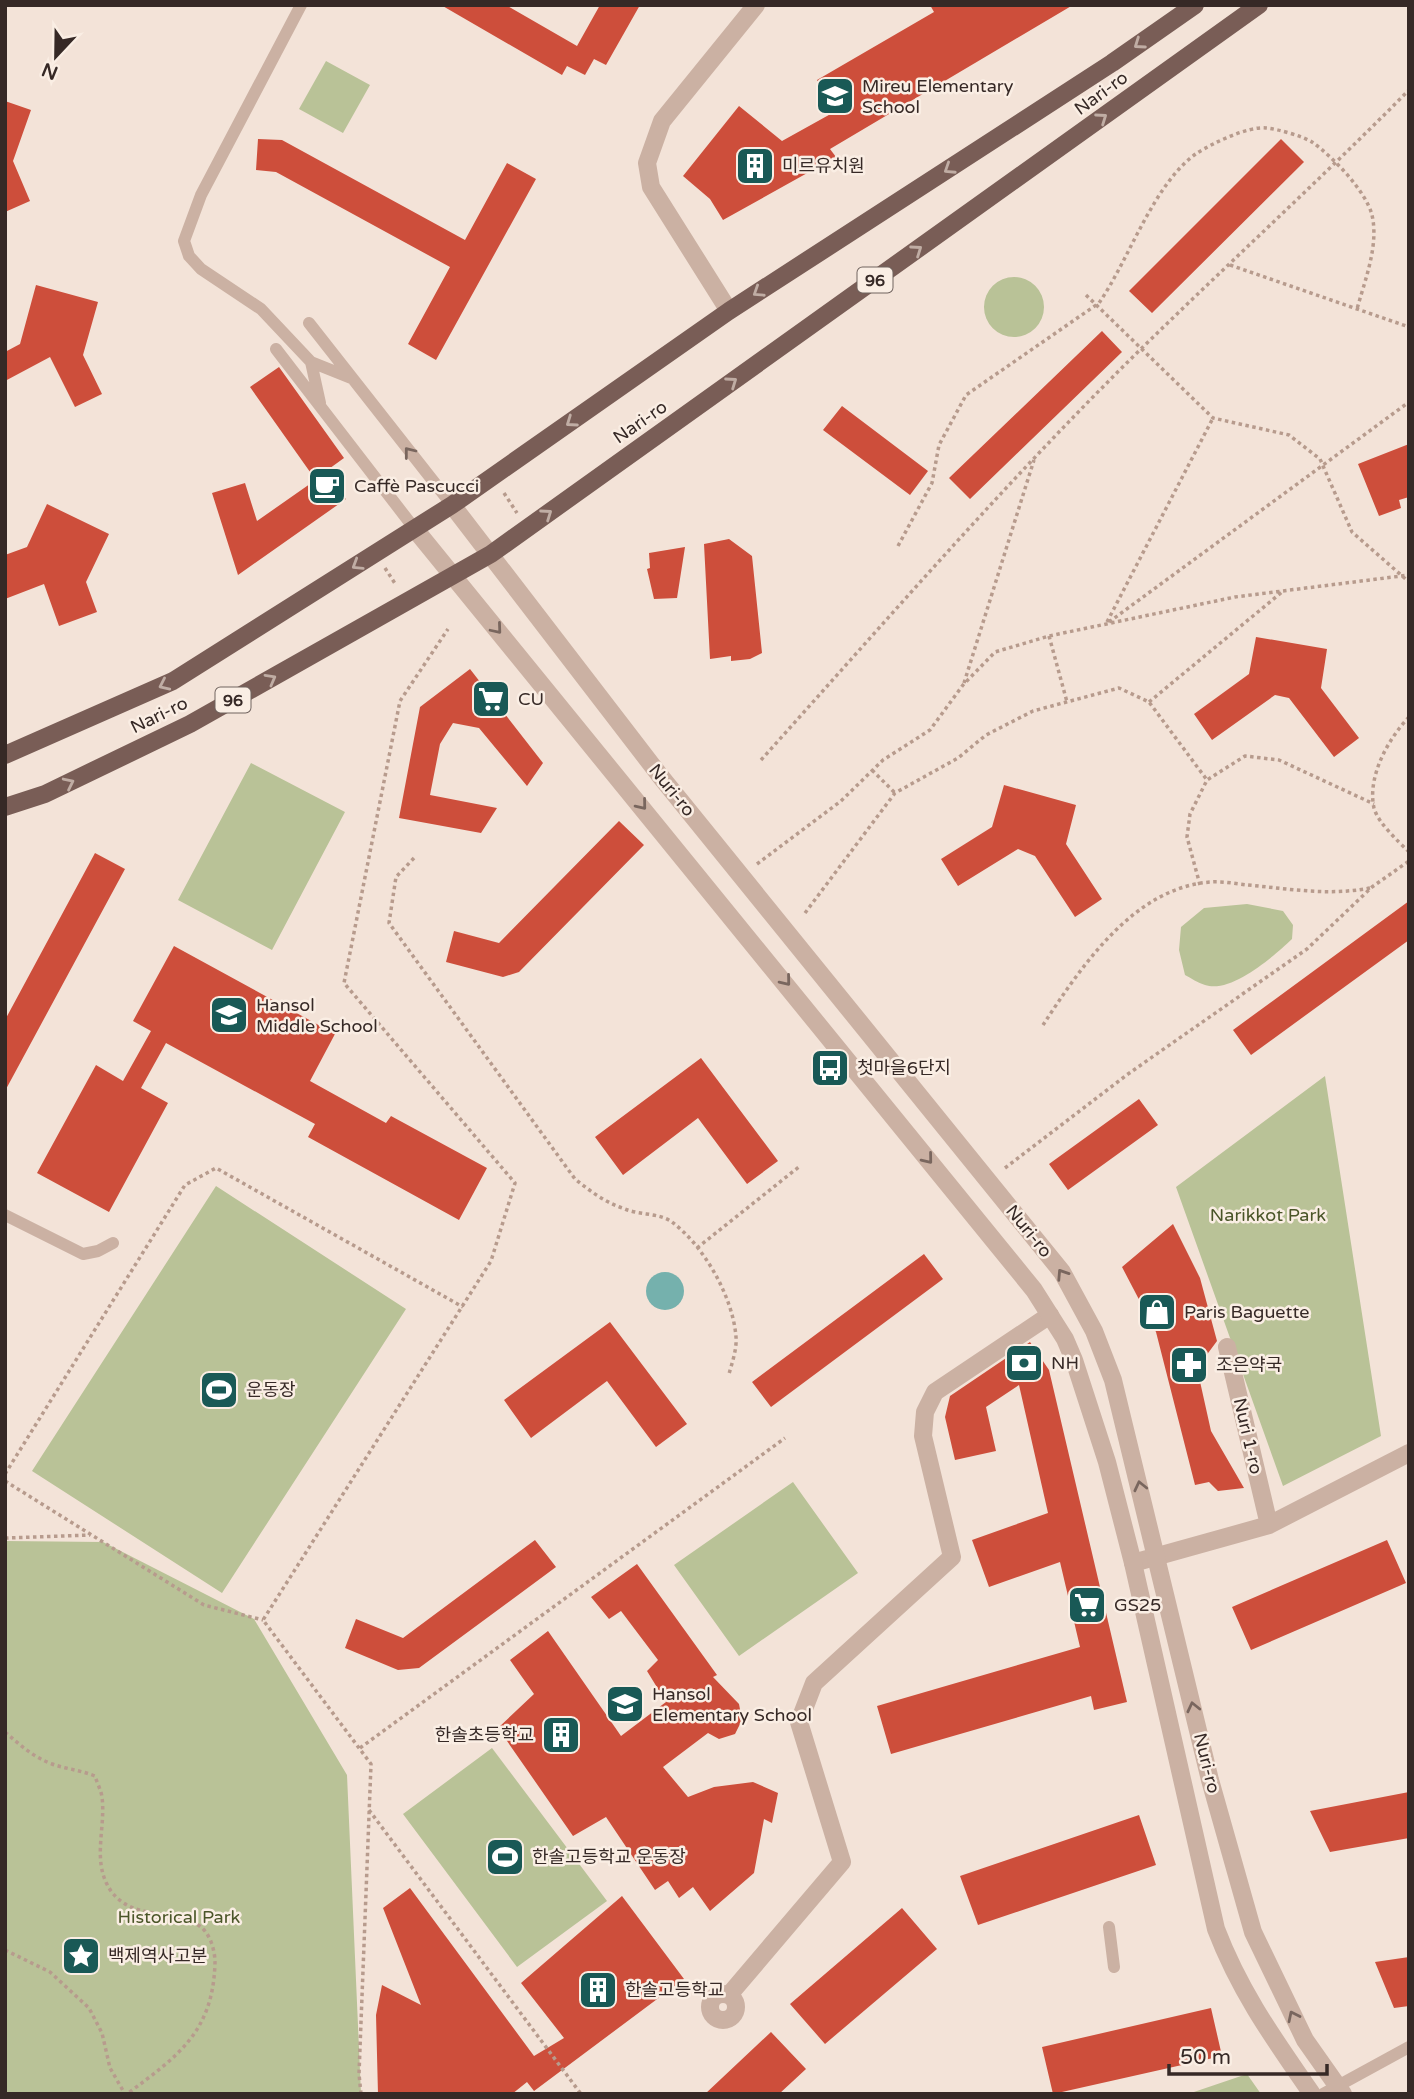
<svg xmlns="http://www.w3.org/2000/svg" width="1414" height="2099" font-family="'Varela Round','Noto Sans KR',sans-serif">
<rect width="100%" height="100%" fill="#f3e3d8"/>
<path fill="#b9c297" d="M326,61l44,24 -27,48 -44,-24z
M984 307a30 30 0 1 1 60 0a30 30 0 1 1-60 0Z
M251,763l94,49 -73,138 -94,-50z
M1247,904l36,7 10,14 -1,14c-18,17 -61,55 -87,46 -7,-2 -14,-7 -20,-10l-6,-25 2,-23 23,-19z
M1325,1076l56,360 -98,50 -107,-299z
M216,1186l190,123 -184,284 -190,-122z
M793,1482l65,91 -119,83 -65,-91z
M5,1541l98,1 151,77 93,156 14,319h-356z
M492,1748l115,153 -90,66 -114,-153z
M1247,2074l14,20h-73z"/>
<path fill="#75b1ad" d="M646 1291a19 19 0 1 1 38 0a19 19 0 1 1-38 0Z"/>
<path fill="#cd4e3b" d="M441,5h65l71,41 23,-41h40l-34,60 -12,-6 -9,16 -18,-9 -5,9z
M930,5h143l-243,144 6,8 -113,63 -13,-21 -27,-23 56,-70 43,35 54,-30 -19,-31 117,-68z
M5,101l26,9 -18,51 17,40 -25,11z
M258,139l24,1 183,100 42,-77 29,16 -100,181 -28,-16 42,-77 -174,-95 -20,-2z
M1281,139l23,23 -152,151 -23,-22z
M36,285l62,17 -15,53 19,39 -27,13 -25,-50 -45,24v-29l15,-8z
M1102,331l20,21 -152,147 -21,-21z
M279,367l65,91 -29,21 -65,-92z
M842,406l86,65 -18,24 -87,-65z
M1409,444v53l-10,3 2,8 -22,8 -21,-52z
M327,472l19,27 -108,76 -26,-82 33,-10 12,38z
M47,504l62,30 -23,48 11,30 -38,14 -15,-42 -39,15v-44l22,-8z
M729,539l23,17 10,97 -12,6 -19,2v-5l-21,3 -6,-115z
M685,547l-8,51 -23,1 -7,-30 3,-1 -1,-15z
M1256,637l71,12 -6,39 38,50 -25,19 -45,-59 -14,-3 -63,45 -18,-26 55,-40z
M470,669l73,94 -16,23 -48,-58 -26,-5 -13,21 -10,51 67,13 -16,25 -82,-15 21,-111z
M1004,785l72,20 -10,39 36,55 -27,18 -40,-61 -17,-7 -60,37 -17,-27 51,-32z
M619,821l25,24 -125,127 -16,5 -57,-15 8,-31 45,12z
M95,853l30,16 -120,222v-71z
M1409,901v39l-158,115 -18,-25z
M174,946l161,88 -25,47 76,42 5,-7 96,52 -28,52 -151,-83 7,-13 -149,-81 -25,45 27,15 -59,109 -72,-39 59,-108 27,16 28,-50 -18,-10z
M701,1058l77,103 -31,23 -49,-66 -75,57 -28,-38z
M1139,1099l19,26 -90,65 -19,-26z
M1173,1224l27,54 17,63 -20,27 14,63 33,57 -26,3 -9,-9 -14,3 -39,-153 -34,-65z
M924,1254l19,25 -172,128 -19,-25z
M610,1322l77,102 -31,23 -49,-66 -76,57 -27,-38z
M1030,1342l19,28 78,332 -33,8 -3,-14 -200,58 -14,-48 203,-59 -20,-85 -71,25 -17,-47 76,-27 -29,-128 -33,22 10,44 -41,9 -10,-43 5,-21z
M535,1540l21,27 -137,101 -21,2 -53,-22 11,-29 47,19z
M1387,1540l19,43 -155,67 -19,-43z
M637,1564l80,111 -4,2 26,27 3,16 -7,14 -16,5 -11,-6 -45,34 25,30 26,-10 39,-5 25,11 -6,30 -8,-4 -10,54 -44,38 -17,-24 -14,11 -11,-17 -13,9 -49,-73 -33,19 -75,-108 36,-34 -24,-34 38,-29 73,105 45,-34 -19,-31 11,-11 -37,-49 -12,8 -18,-22z
M1409,1792v46l-79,14 -20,-41z
M1139,1815l17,50 -178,60 -18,-49z
M410,1888l124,168 30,-18 -43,-55 101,-87 62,83 -150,112 -7,-9 -15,12h-134l-2,-79 6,-30 39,20 -38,-97z
M902,1908l35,41 -112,95 -35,-40z
M1409,1957v49l-15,2 -19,-46z
M1211,2008l11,48 -169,38 -11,-47z
M771,2032l35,37 -27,25h-74z"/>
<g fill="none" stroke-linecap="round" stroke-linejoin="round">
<path stroke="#b79b8d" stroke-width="3.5" stroke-dasharray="3.5 3.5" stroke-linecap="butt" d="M1230,265l179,62
M1086,295l127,123 76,17 31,24 32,73 57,50
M504,493l13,20
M898,546l34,-63 7,-38 27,-50 133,-92c31,-45 54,-119 98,-150 16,-10 51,-27 69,-25 12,1 36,8 46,14 20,14 54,49 60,73 7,30 -7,65 -15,94
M385,568l11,17
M1107,622l106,-204
M1109,622l300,-220
M1049,636l18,66
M964,683l70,-223
M1149,702l133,-110
M1409,717c-21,22 -42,60 -35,91 4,15 24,33 35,44
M761,760c126,-140 250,-284 385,-416 87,-85 177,-167 263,-254
M872,770l23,23
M414,858l-18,19 -7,46 186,256c15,12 31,24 50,30 14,6 35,4 47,13 32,24 61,75 64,115 1,12 -4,26 -7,37
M757,864l84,-63 42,-41 47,-30 33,-45 32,-33 54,-16 186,-39 174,-22
M1200,885l-13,-48 3,-23 17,-34 38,-24 34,4 95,44
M805,913l90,-120 63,-35 28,-23 47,-24 86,-23 30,14 58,78
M1043,1025c38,-58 91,-138 168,-143 12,-1 26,2 37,3 42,4 81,11 122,3
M1005,1168l123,-94 179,-125 65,-62 37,-26
M697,1248l103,-82
M5,1474l180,-289 31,-17 247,139
M5,1481l199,124 59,15
M5,1538l85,-3
M5,1732c15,13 28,25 47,32 14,5 28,6 43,12 2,7 6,14 7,21 4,32 -11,65 9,94 21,29 60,18 87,34 12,7 17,25 17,38 -2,69 -37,93 -88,131
M360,1748l425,-310
M369,1810l212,284
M5,1950l45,22 39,36 13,25 8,35 15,26
M361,2094l-2,-20 12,-310 -108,-144 228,-359 24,-78 -171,-200 56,-282 48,-72"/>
<path stroke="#cbb1a3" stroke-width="12" d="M301,5l-100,190 -17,46 5,15 12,13 60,40 50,53 40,16
M309,323l143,182
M276,349l138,179
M311,362l9,41
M5,1215l78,39 15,-3 15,-8
M1109,1927l5,40
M1323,2094l86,-47"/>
<path stroke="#cbb1a3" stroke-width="18" d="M729,311l-78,-124 -4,-24 15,-42 94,-116
M1227,1347l42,178
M1133,1563l136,-38 140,-72
M710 2007a13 13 0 1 1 26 0a13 13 0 1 1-26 0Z
M729,1995l113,-133 -43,-140 15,-39 138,-126 -29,-121 2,-24 10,-20 115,-77"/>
<path stroke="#cbb1a3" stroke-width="18" d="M452,505l209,272 401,495 32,59 19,49 97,400 43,152 52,108 38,54
M414,528l620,762 31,49 9,21 33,102 26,101 83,366c24,63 58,110 96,165"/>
<path stroke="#795d56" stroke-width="18" d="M5,755l168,-74 279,-176 277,-194 383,-248 83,-58
M5,807l40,-13 145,-70 301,-170 768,-549"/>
</g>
<defs><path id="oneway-chevron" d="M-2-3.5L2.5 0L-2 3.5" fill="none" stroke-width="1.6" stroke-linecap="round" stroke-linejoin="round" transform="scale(1.75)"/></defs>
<g stroke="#c0ada4">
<use href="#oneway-chevron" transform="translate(1139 44) rotate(145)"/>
<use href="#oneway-chevron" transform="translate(1102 118) rotate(-35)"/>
<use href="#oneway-chevron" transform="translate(949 169) rotate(147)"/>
<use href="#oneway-chevron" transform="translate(917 250) rotate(-35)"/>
<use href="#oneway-chevron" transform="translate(758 292) rotate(147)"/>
<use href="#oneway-chevron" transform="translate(732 382) rotate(-35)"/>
<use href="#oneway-chevron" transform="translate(571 422) rotate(145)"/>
<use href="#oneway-chevron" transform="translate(547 514) rotate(-35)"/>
<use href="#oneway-chevron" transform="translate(357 565) rotate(148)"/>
<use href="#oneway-chevron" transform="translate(271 679) rotate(-29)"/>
<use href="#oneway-chevron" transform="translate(164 685) rotate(155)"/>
<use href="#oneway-chevron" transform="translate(69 783) rotate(-26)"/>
</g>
<g stroke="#79665e">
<use href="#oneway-chevron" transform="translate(409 452) rotate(-128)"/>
<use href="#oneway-chevron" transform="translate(497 629) rotate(50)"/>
<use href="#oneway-chevron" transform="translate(642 805) rotate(51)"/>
<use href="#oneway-chevron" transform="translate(786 981) rotate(51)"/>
<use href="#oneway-chevron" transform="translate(928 1159) rotate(51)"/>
<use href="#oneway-chevron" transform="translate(1062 1274) rotate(-123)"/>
<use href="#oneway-chevron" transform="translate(1140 1486) rotate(-103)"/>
<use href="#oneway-chevron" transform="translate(1193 1707) rotate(-103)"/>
<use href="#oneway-chevron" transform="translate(1293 2016) rotate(-116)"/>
</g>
<defs>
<symbol id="school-square" viewBox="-11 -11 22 22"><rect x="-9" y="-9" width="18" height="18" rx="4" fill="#195956" stroke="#faeee4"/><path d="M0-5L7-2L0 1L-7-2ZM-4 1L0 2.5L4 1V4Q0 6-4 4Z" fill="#fff"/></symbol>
<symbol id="building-square" viewBox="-11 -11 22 22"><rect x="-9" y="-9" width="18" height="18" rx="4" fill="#195956" stroke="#faeee4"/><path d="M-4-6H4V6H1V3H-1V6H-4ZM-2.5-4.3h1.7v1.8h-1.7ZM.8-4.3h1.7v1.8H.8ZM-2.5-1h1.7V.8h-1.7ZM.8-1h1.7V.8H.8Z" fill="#fff"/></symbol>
<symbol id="cafe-square" viewBox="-11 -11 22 22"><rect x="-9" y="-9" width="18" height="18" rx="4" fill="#195956" stroke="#faeee4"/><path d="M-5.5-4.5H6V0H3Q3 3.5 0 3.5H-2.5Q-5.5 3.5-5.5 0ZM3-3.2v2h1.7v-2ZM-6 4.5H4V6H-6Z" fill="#fff"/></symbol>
<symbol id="supermarket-square" viewBox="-11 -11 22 22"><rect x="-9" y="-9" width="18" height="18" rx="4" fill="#195956" stroke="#faeee4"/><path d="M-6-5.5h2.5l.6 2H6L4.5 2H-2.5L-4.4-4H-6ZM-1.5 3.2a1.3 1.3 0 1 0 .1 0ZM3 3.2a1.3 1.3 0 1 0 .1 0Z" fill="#fff"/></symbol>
<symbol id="bus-square" viewBox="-11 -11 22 22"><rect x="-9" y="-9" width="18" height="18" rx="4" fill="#195956" stroke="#faeee4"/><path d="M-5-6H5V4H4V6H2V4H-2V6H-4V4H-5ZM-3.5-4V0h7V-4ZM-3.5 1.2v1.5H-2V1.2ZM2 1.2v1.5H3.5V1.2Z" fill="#fff"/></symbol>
<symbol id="shop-square" viewBox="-11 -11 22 22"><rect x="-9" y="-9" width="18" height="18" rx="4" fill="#195956" stroke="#faeee4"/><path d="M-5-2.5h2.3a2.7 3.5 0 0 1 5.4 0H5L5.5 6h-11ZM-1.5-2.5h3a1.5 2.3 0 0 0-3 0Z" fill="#fff"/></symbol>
<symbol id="bank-square" viewBox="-11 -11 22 22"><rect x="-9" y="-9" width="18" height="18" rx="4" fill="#195956" stroke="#faeee4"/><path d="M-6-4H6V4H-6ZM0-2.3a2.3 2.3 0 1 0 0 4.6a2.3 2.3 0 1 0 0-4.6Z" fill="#fff"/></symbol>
<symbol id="pharmacy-square" viewBox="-11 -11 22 22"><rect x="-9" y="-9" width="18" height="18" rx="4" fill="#195956" stroke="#faeee4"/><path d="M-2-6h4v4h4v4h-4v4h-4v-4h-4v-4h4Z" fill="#fff"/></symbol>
<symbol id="stadium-square" viewBox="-11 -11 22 22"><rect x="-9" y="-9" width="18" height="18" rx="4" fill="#195956" stroke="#faeee4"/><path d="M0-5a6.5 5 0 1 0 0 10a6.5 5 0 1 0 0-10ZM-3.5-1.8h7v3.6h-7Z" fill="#fff"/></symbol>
<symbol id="sight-square" viewBox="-11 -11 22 22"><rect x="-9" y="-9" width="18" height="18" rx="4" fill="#195956" stroke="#faeee4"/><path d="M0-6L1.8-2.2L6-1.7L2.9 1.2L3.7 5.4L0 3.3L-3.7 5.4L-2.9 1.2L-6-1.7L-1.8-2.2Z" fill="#fff"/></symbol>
</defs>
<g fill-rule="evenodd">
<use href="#school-square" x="813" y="74" width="44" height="44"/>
<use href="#building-square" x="733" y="144" width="44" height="44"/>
<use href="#cafe-square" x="305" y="464" width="44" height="44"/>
<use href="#supermarket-square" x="469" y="677" width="44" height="44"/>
<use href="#school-square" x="207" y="993" width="44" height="44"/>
<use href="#bus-square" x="808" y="1046" width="44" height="44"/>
<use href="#shop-square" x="1135" y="1290" width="44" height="44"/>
<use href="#bank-square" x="1002" y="1341" width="44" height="44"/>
<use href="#pharmacy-square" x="1167" y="1343" width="44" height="44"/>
<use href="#stadium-square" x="197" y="1368" width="44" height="44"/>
<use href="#supermarket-square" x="1065" y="1583" width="44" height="44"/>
<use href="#school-square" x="603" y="1682" width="44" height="44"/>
<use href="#building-square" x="539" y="1713" width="44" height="44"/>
<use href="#stadium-square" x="483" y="1835" width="44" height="44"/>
<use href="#sight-square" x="59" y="1934" width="44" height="44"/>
<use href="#building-square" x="576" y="1968" width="44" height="44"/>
</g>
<g text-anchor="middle" stroke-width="5" stroke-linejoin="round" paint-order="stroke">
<g fill="#faeee4" stroke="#71645f" stroke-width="2">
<rect x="857.5" y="267.5" width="35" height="25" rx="5"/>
<rect x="215.5" y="687.5" width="35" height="25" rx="5"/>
</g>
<g font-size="16" font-weight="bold" fill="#362926">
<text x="875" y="286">96</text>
<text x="233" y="706">96</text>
</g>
<g font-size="18" fill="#362926" stroke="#faeee4" text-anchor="start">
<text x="862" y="92">Mireu Elementary<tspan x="862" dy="21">School</tspan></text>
<text x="782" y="172">미르유치원</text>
<text x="354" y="492">Caffè Pascucci</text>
<text x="518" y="705">CU</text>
<text x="256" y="1011">Hansol<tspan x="256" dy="21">Middle School</tspan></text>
<text x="857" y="1074">첫마을6단지</text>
<text x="1184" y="1318">Paris Baguette</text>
<text x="1051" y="1369">NH</text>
<text x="1216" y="1371">조은약국</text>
<text x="246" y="1396">운동장</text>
<text x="1114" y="1611">GS25</text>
<text x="652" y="1700">Hansol<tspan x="652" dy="21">Elementary School</tspan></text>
<text x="534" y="1741" text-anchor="end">한솔초등학교</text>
<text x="532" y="1863">한솔고등학교 운동장</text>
<text x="108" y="1962">백제역사고분</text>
<text x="625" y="1996">한솔고등학교</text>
</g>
<g font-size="18" fill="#362926" stroke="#faeee4">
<text transform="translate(1101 93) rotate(-36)" y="6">Nari-ro</text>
<text transform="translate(640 422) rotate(-35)" y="6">Nari-ro</text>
<text transform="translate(159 715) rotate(-26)" y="6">Nari-ro</text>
<text transform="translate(672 790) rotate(51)" y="6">Nuri-ro</text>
<text transform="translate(1029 1231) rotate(51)" y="6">Nuri-ro</text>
<text transform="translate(1248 1436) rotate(77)" y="6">Nuri 1-ro</text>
<text transform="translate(1207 1763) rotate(76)" y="6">Nuri-ro</text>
</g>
<g font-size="18" fill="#4a5528" stroke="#faeee4">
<text x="1268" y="1221">Narikkot Park</text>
<text x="179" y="1923">Historical Park</text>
</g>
</g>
<rect width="1414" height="2099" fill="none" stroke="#362926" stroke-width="14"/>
<g transform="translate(56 56) rotate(202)" stroke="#faeee4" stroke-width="5" paint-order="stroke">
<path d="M0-5L12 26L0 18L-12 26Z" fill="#362926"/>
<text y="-10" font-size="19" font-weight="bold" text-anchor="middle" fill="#362926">N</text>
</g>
<path d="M1169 2064v10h158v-10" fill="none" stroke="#362926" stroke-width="3.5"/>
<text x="1180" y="2064" font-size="21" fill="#362926" stroke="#faeee4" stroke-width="5" paint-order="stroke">50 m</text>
</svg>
